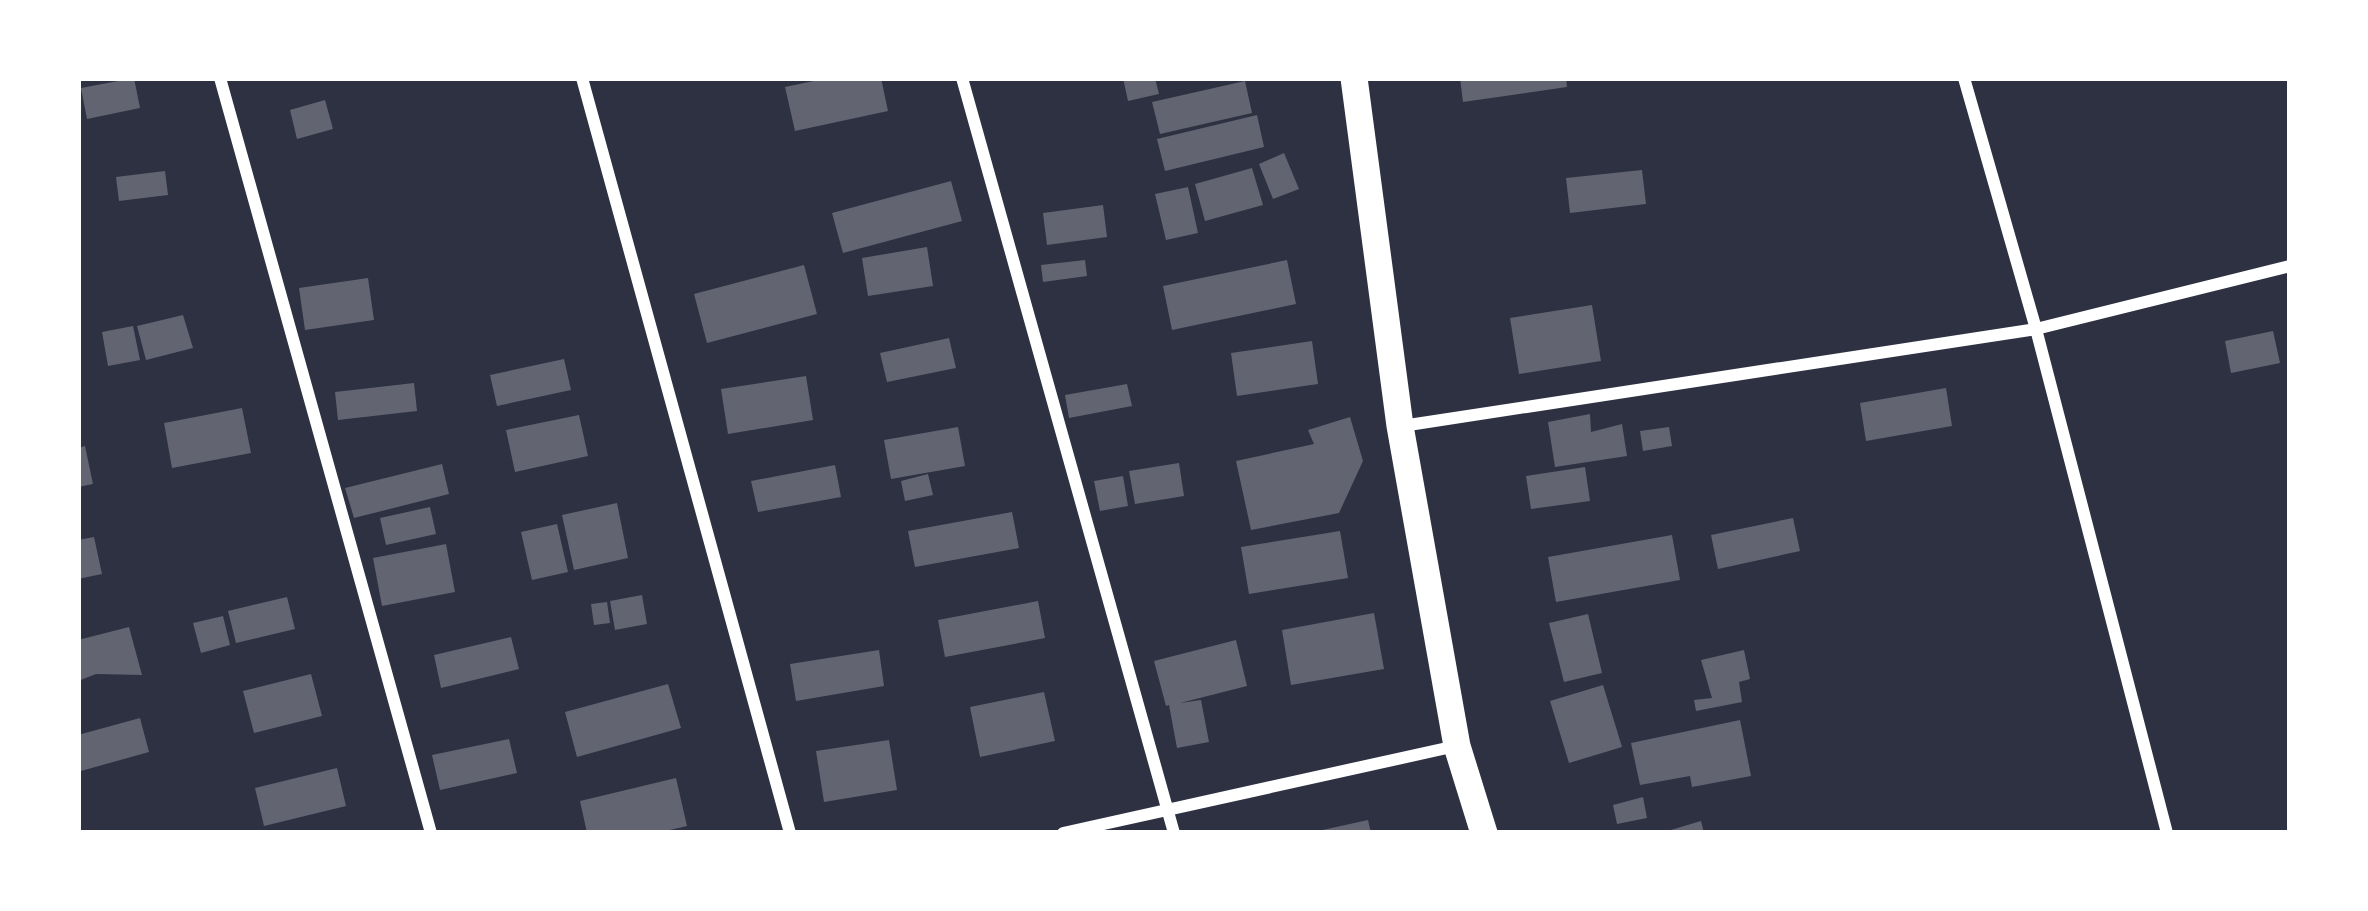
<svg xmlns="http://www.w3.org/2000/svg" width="2368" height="911" font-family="Lato,sans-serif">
<rect width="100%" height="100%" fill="#2d3142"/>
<path fill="#626471" d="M134,78l6,30 -53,11 -6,-31z
M828,78h53l7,33 -93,20 -10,-44z
M1123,78h32l4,16 -31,7z
M1460,78h106l1,9 -104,15z
M1245,81l7,32 -92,21 -8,-32z
M325,100l8,29 -36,10 -7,-29z
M1257,115l7,32 -99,24 -8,-32z
M1284,153l15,36 -26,10 -14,-35z
M1252,168l11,37 -58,16 -10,-37z
M1642,170l4,34 -76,9 -4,-35z
M165,171l3,24 -49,6 -3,-24z
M951,181l11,40 -119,32 -11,-40z
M1188,187l10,46 -32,7 -11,-46z
M1103,205l4,32 -60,8 -4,-32z
M927,247l6,39 -65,10 -6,-38z
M1085,260l2,16 -44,6 -2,-17z
M1287,260l9,44 -124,26 -9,-44z
M804,265l13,49 -110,29 -13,-49z
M368,278l6,42 -69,10 -6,-42z
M1592,305l9,56 -82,13 -9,-56z
M183,315l10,33 -47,12 -9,-34z
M133,326l7,34 -32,6 -6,-34z
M2273,331l7,32 -49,10 -6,-32z
M949,338l7,30 -69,14 -7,-29z
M1312,341l6,43 -81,12 -6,-43z
M564,359l7,31 -74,16 -7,-31z
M806,376l7,44 -85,14 -7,-45z
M414,383l3,28 -79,9 -3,-28z
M1127,384l5,22 -63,12 -4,-23z
M1946,388l6,38 -86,15 -6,-38z
M242,408l9,45 -79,15 -8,-45z
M1590,414l1,18 31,-8 5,32 -72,11 -7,-45z
M579,415l9,41 -73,16 -9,-42z
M1350,417l13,44 -24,52 -88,17 -15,-69 78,-17 -6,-14z
M958,427l7,39 -74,13 -7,-39z
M1669,427l3,19 -29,5 -3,-20z
M85,446l8,38 -15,3v-39z
M1179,463l5,33 -49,8 -6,-33z
M442,464l7,30 -95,24 -9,-30z
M835,465l6,32 -83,15 -7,-31z
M1585,467l5,34 -59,8 -5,-33z
M928,474l5,21 -28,6 -4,-20z
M1123,476l5,30 -28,5 -6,-30z
M617,503l11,55 -54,12 -12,-55z
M430,507l6,27 -50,11 -6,-27z
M1012,512l7,36 -104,19 -7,-36z
M1793,518l7,33 -82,18 -7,-34z
M557,524l11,48 -36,8 -11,-48z
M1340,531l8,47 -99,16 -8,-47z
M1672,535l8,45 -124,22 -8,-45z
M94,537l8,37 -24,5v-39z
M446,544l9,48 -73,14 -9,-48z
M642,595l5,29 -32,6 -5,-29z
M287,597l8,32 -59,14 -8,-32z
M1038,601l7,37 -100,19 -7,-37z
M607,602l3,21 -16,2 -3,-21z
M1374,613l10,56 -93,16 -9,-55z
M1588,614l14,59 -38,9 -15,-59z
M223,616l7,29 -29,8 -8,-30z
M129,627l13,48 -46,-1 -18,7v-41z
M511,637l8,32 -78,19 -7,-33z
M1236,640l11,46 -67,17 21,-3 8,42 -32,6 -8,-43 -3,1 -12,-45z
M879,650l5,36 -88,15 -6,-37z
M1744,650l6,29 -11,3 3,20 -46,9 -2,-11 18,-2 -11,-38z
M311,674l11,42 -68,17 -11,-42z
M668,684l13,44 -104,29 -12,-45z
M1603,685l19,62 -53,16 -19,-62z
M1044,692l11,49 -75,16 -10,-50z
M140,718l9,34 -68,19 -3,-36z
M1740,720l11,56 -59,11 -2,-11 -50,9 -9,-42z
M509,739l8,34 -77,17 -8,-35z
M889,740l8,50 -73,12 -8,-51z
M337,768l9,38 -82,20 -9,-38z
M676,778l11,48 -30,7h-70l-7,-32z
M1643,797l4,21 -30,6 -4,-19z
M1368,820l3,13h-53v-2z
M1701,821l3,12h-40v-1z"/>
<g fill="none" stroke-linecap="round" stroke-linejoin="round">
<path stroke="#fff" stroke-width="12" d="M220,78l211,755
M582,78l208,755
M962,78l212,755
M1964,78l72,251 131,504
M1402,426l634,-97 254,-63
M1063,833l393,-87"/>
<path stroke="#fff" stroke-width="27" d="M1354,78l46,348 57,320 27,87"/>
</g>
<rect width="2368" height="911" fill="none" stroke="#ffffff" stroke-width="162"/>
</svg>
